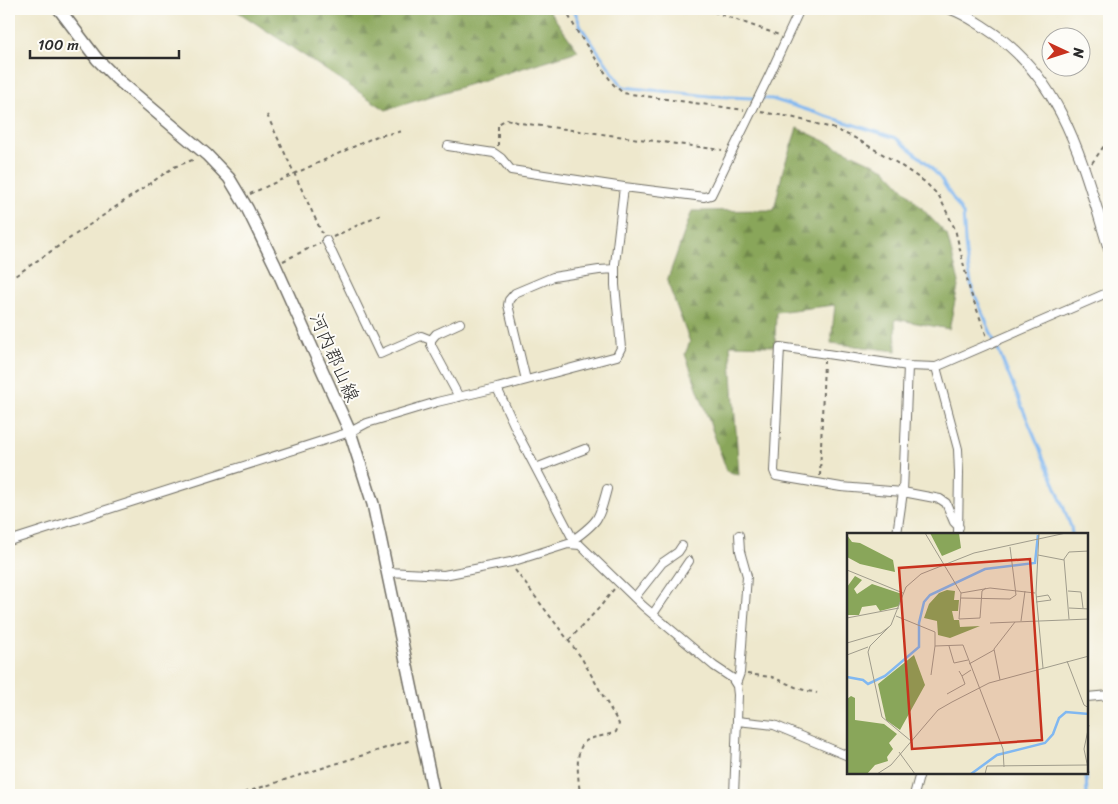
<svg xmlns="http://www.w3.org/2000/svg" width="1118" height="804" font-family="Sriracha,'Klee One',sans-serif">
<defs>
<pattern id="forest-firs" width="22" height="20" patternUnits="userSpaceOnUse" patternTransform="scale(1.25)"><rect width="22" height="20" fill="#89a65a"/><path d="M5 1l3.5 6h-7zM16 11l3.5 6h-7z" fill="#70874b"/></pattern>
</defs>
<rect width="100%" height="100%" fill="#fdfcf7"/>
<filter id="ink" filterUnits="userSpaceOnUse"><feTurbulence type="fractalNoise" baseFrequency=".02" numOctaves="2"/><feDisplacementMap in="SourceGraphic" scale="10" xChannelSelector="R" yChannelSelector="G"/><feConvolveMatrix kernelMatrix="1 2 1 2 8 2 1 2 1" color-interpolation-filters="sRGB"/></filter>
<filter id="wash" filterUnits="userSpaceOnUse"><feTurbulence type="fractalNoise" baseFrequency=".0096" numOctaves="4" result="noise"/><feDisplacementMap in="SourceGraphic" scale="20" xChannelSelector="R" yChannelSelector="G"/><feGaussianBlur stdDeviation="1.12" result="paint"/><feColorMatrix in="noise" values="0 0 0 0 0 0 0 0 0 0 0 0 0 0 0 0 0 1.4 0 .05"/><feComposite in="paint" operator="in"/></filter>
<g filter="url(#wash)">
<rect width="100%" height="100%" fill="#eee8cd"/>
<path fill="url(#forest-firs)" stroke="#5a6842" d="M234,9h314l30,42 -192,59z
M797,128l88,41 62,66 12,47 -10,47 -54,-10 1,32 -65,-8 4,-38 -59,7 -1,34 -45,-1 9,130 -12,-4 -42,-117 5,-12 -23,-61 25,-70 82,-1 9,-40z"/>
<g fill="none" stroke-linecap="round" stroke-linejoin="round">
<path stroke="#81b8f1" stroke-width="3" d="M574,9l7,18 42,60 86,9 63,3 124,39 31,25 13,15 23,36 3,41 6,33 85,202 14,37 1,7
M1086,773l1,22"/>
</g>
</g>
<g filter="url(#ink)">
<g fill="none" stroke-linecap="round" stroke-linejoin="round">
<defs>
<path id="minor" d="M448,146l46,7 7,5 10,12 113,17
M326,240l54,114 41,-18 10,4
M936,367l22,82 1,24 -1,61
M526,380l-18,-75 1,-5 6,-7 38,-16 46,-7 16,-1
M497,388l24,52 54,103
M459,397l-28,-52v-5l5,-6 24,-11
M536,468l49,-19
M959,527l-5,-5 -8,-19 -6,-4 -37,-7 -62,-5 -65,-11 -2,-5 6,-124 128,19 28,1 173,-75
M897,534l6,-42 5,-126
M573,540c26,-19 26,-21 34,-51
M9,541l341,-109 17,-9 70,-21 60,-14 120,-32 4,-8 -6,-63v-21l9,-77 80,10 7,-2 58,-119 31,-67
M388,572l56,3 67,-13 57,-18 12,1 63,61 71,60 18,12 5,8 1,9 -4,100
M635,597l27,-34 16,-11 4,-6
M653,614l36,-53
M736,684l4,-11 7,-97 -7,-25 -1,-16
M1087,697l22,-2
M737,721l37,4 74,31
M914,795l6,-22"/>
<path id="tertiary" d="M951,9c12,4 22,11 33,18 80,50 99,138 125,222"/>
<path id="secondary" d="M59,9l38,50 20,20 90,76 22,23 18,30 28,57 75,167 23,72 61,291"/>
</defs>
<use href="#minor" stroke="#6f6d64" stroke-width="10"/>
<use href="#tertiary" stroke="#6f6d64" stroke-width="12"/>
<use href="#secondary" stroke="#6f6d64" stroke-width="14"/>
<path stroke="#6f6d64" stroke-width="2" stroke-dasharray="4 4" stroke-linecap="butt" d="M565,9l13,24 35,51 10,9 121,17
M706,9l73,26
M761,112l30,5 41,11 23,10 36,21 34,23 14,14 16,33 15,62 17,46
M267,115l55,118
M498,146v-22l9,-5 13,4 202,27
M1092,163l17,-24
M250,194l127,-58 27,-5
M333,237l50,-24
M283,261l37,-18
M9,280l165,-113 21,-8
M820,476l4,-115
M515,570l66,87 38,67 -3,8c-9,4 -22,4 -30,9 -13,9 -7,40 -6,54
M569,640l31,-33 14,-18
M747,674l25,3 28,12 17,4
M9,781l6,14
M237,795l174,-55"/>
<use href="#minor" stroke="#fff" stroke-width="8"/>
<use href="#tertiary" stroke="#fff" stroke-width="10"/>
<use href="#secondary" stroke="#fff" stroke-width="11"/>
</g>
</g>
<g text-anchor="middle" stroke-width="4" stroke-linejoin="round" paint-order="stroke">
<g font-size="19" fill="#2b2b2b" stroke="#fdfcf7">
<text transform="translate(335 357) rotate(66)" y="7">河内郡山線</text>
</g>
</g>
<g transform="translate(847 533)">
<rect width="241" height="241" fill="#eee8cd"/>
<path d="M83,0h29l2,15 -19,8zM0,2l5,7 8,1 33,17 2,12 -35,-8 -13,-7zM8,43l7,4 -8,9 3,5 15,-10 30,10 -3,12 -19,5 -4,-6 -14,2 -3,8h-12v-28zM100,57l8,1 -1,9h5l-1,11h-6l2,9h5l1,7 20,-1 -30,12 -12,-3 -1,-14 -13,-3 5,-14 10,-11zM67,122l11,30 -25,45 -14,-10 -8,-36zM4,163l4,2v22l29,4 13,10 -8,9 4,6 -6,8 1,4 -13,4 -8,9h-20v-75z" fill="#89a65a"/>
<path fill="none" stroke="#81b8f1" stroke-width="2.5" d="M0,144l16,3 5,4 17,-8 34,-29v-24l5,-21 6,-7 55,-26 50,-6 3,-28M124,241l26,-19 48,-12 8,-9 6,-16 7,-6 23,2"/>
<path fill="none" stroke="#a09c8c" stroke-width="1" d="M78,0l36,60 -2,26 21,-1 2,-27 4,-3M192,0l-3,60 7,75M191,22l26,5M0,37l56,23M221,58l13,1 2,16M114,60l29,-5 45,5M189,64l12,-2 3,5 -15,2M114,65l49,1 6,-4 -6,-48M222,75l20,1M49,83l39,16v14l28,-1 40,104 1,18M0,85l52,-10M222,86l-5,-60 5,-7 20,-1M174,88l4,-30M143,90l25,-1M0,110l34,-10 9,-7M102,113l5,17 14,-3M0,122l21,-8M220,128l17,44 5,3M122,131l25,-14M112,138l3,5 9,-6M84,142l4,-29M153,147l-6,-31 21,-27 74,-3M100,161l18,-10 -3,-8M242,192l-5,24 5,24M64,208l-29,-24 -14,-65 2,-6 21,-21 15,-38 15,-13 53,-21 92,-20M52,219l16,22M30,241l14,-9 47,-55 14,-8 37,-19 100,-27M138,241l2,-8 100,-1"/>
<path fill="#c8321e" fill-opacity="0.15" stroke="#c8321e" stroke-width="2.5" d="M183,26l12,181 -130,9 -13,-181z"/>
<rect width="241" height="241" fill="none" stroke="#2b2b2b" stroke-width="2.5"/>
</g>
<rect width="1118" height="804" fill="none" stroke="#fdfcf7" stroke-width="30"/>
<g transform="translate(1066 52) rotate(94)"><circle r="24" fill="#fdfcf7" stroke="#a9a8a5"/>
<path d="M0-4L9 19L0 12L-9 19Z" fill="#c8321e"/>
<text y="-8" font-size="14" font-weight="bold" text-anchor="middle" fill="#2b2b2b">N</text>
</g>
<path d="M30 50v8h149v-8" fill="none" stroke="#2b2b2b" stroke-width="2.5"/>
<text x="38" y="50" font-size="15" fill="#2b2b2b" stroke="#fdfcf7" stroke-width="4" paint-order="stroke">100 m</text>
</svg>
